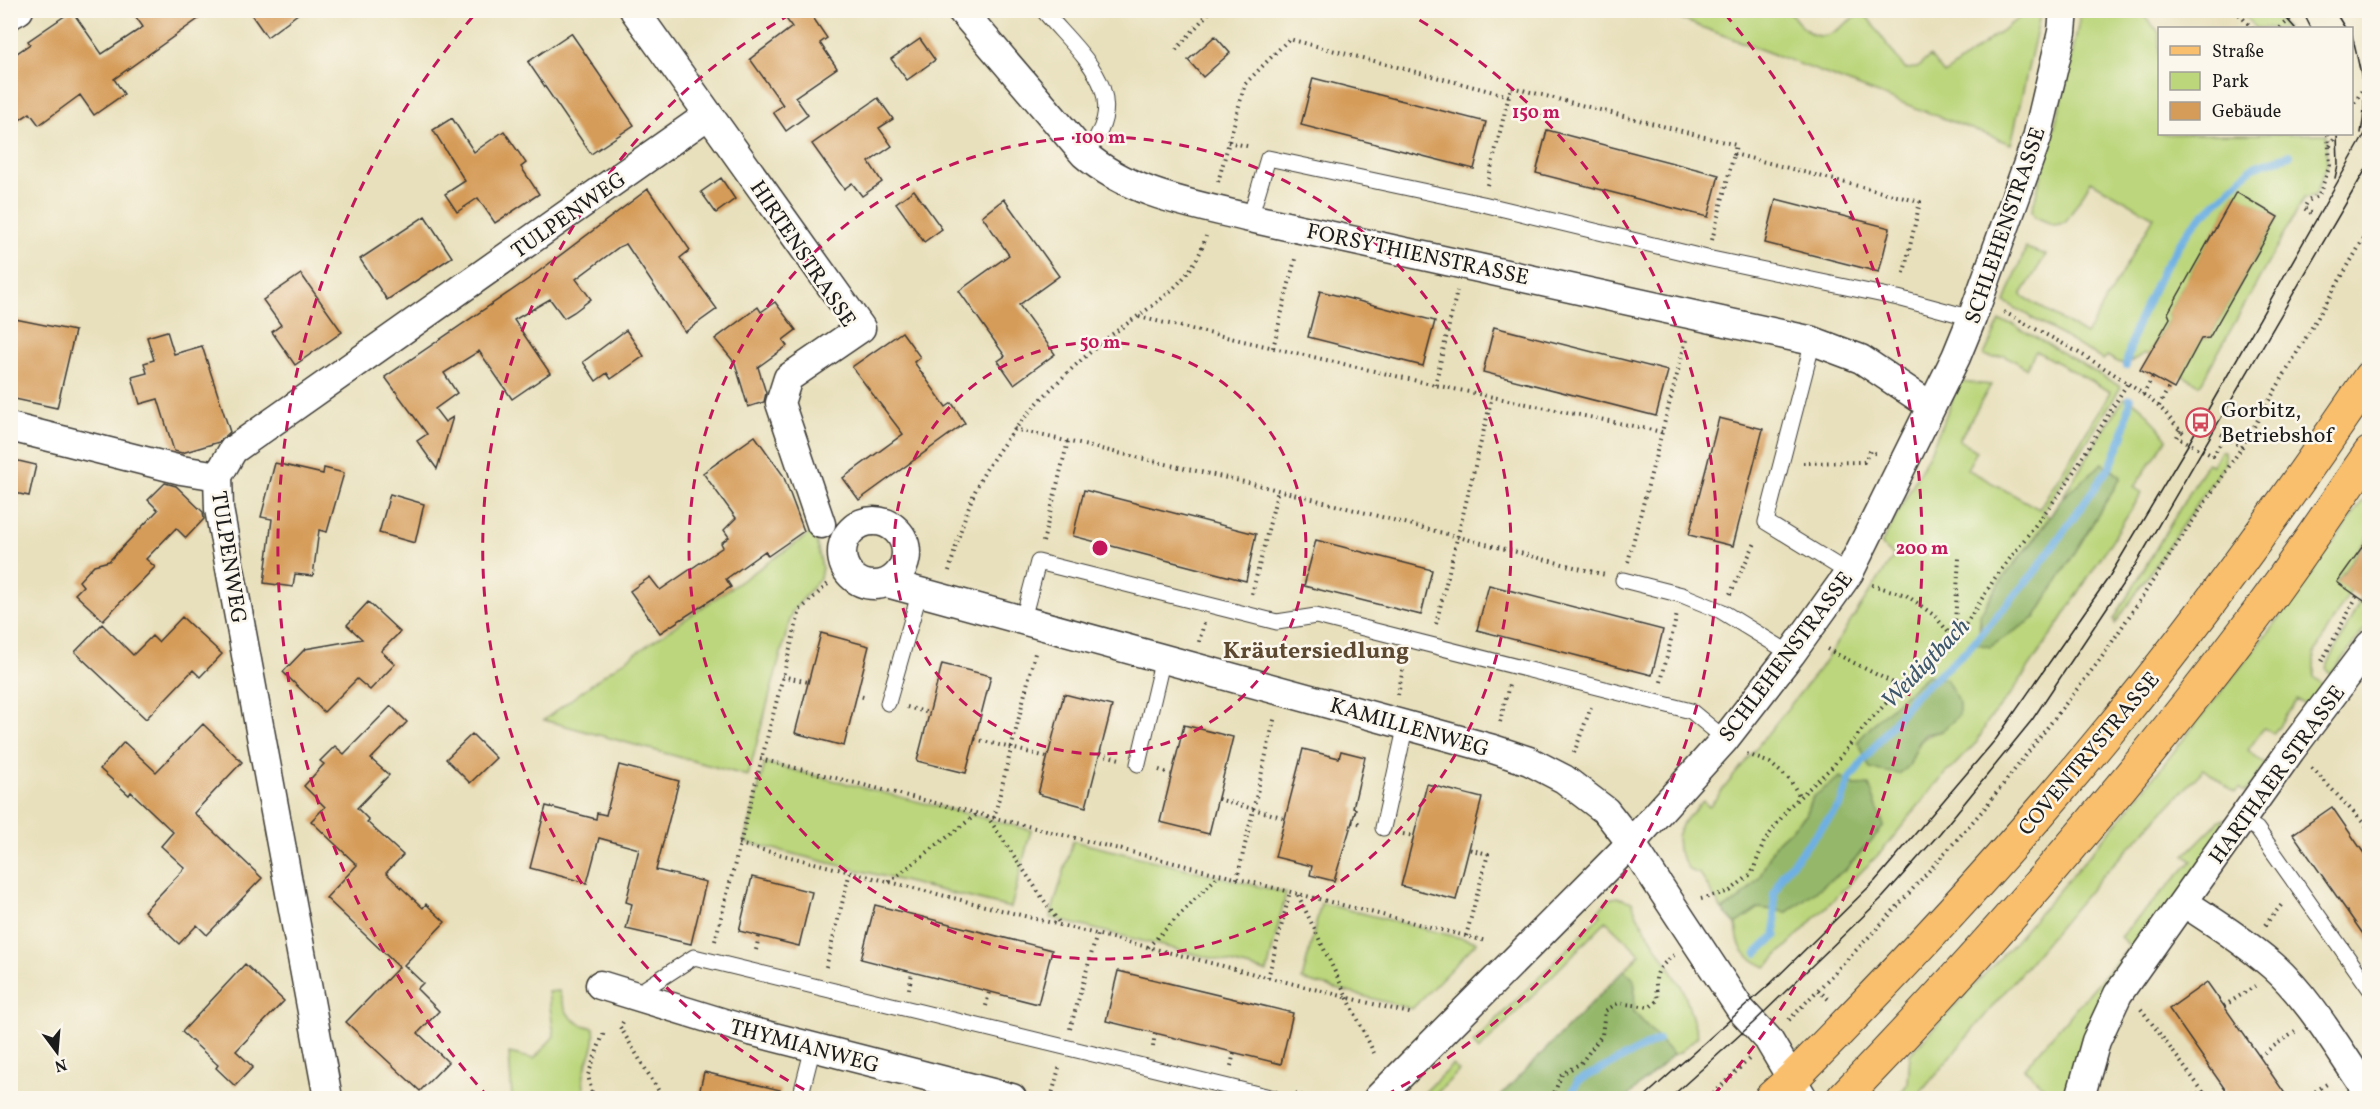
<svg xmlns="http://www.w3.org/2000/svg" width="2380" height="1109" font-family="Vollkorn,serif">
<rect width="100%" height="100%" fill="#fbf7ec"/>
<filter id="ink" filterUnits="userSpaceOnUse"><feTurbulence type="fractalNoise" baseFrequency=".0167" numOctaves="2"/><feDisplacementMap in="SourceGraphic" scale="12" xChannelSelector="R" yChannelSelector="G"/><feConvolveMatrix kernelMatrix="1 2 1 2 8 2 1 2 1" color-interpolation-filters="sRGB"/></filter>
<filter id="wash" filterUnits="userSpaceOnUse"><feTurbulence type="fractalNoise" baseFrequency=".008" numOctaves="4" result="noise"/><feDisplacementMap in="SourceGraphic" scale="24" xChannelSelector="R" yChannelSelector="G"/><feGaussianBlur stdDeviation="1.35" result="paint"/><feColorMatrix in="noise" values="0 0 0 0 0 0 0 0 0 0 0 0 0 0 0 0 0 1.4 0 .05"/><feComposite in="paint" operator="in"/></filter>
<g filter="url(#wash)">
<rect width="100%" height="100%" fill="#e8e0bc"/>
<path fill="#bbd67b" stroke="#6c794c" stroke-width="1.5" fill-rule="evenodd" d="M1659,11h130c30,41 39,25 74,0l42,58 12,-1 13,-12 14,18 84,-63h13l-30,133z
M2081,11h58l20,21 1,102h166l1,32 -12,29 -11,3 -104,187 -19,-10 20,-36 8,-1 69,-121 -42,-24 -68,120 2,5 -22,37 -4,-2c-19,13 -17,15 -37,3l-4,4 -98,-58 21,-54 20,7 -25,40 65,40 68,-118 -63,-36 -26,42 -11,2 -19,-8 -3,-7 35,-129z
M2239,11h30l17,17h-30z
M2000,321l12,3 109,63 -78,125 6,5c-20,32 -50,59 -67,95 -4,8 -2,22 -5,32l58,-26 86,-141 -18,-14 -41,35 62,-100c19,4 32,27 43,41l-33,48 8,6 -82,129 -49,72 -23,27 -11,21 -42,43 -53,66 -116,116c-23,-11 -28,-17 -30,-43l23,-16 28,4 59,-43 38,-43 -71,-30 -7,19 -31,29 -16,34 -19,21 -18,11 -22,-36 -11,-4 -11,-20 -1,-14 4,-11 22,-24 6,6 111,-139 74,-112 -13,-11 50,-95 29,-68 31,3 -32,55 18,11 -10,18 72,40 72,-117 -75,-41 -10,17 -21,-13 -12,3 -9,-3zM1905,694l37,37c-24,5 -24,14 -33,35l-51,-24z
M2220,451h4l1,12 -110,161 -1,-5 93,-156 5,2z
M2369,492v44l-32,45 13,10 -36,63v23l9,8 -16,21 -10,-6 -24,34 -9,-6 -16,22 18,15 -21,28 -6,-5 -4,5 -31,-24 -104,109 -184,220h-19l11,-15 2,-29 101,-108 111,-129 159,-201z
M814,531l8,36 -2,11 -28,34 -44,164 -204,-56 61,-46z
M2361,599l8,6v18l-38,51 -5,-6z
M765,763l266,67 -20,78 -266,-66z
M2226,819l-157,271 -17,5 -28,-27 106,-122 -10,-9 72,-76 -7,-6 35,-35z
M1073,841l213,52 -19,79 -217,-54z
M1617,897l15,5 6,15 45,72 15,47 -19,17 -6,2 -39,-43 1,-32 -11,-10 16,-16 -34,-33 -127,129 -6,-7 128,-128 -3,-4 11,-12z
M1321,903l156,39 -65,67 -110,-29z
M559,991c6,23 11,32 35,37 4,29 -18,37 -8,70h-74l-3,-45 25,6 20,-23 -6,-44z
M1452,1065l7,6 -27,27h-13z"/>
<path fill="#94b76b" stroke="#586a44" stroke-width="1.5" d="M2103,463l18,14 -86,141 -45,29 -13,-3 4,-14 -1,-16 23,-36 33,-40 26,-40z
M1927,675l19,4 13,23v13l-17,16 -16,3 -6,6 -11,26 -10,8 -29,-5 -12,-28 20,-22z
M1840,777l15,9 14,-1 15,41 -38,43 -59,43 -28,-4 -23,16 -14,-14 18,-11 19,-21 16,-34 31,-29 7,-18z
M1624,970l11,10 -1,32 39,43 -47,43h-128z"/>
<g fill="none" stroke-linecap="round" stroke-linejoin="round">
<path stroke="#6eb0e3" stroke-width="8" d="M2126,365l8,-34 28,-60 29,-44 62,-60 37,-12
M1757,953l19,-18 -2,-41 8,-19 59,-71 8,-24 65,-84 54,-47 66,-76 77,-108 12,-30 7,-36
M1569,1098l9,-17 80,-41"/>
</g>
<g id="blocks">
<path fill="#d59b59" d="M131,10h80l-97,69 10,15 -30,21 -14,-20 -41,30 -9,-12 -20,13v-68l20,-14 -2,-3 44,-30 30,43 41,-27z
M248,10h55l-36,27z
M780,10h28l19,28 -7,5 17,25 -42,29 13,18 -22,16 -13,-19 10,-7 -33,-46 42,-32z
M571,33l63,92 -43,29 -63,-92z
M1215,36l15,17 -27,24 -15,-17z
M920,39l15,21 -28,20 -16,-21z
M1313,78l173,44 -12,47 -173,-44z
M878,98l15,21 -14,9 13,18 -23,16 13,20 -20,14 -10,-13 -8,6 -32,-45z
M452,118l22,34 30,-21 22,32 -5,4 18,27 -44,29 -17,-25 -21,14 -12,-18 20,-13 -32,-51z
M1547,130l172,45 -11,42 -172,-44z
M721,178l14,21 -19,14 -15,-21z
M648,189l42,61 -10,8 37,51 -32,23 -59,-88 -7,3 -43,32 15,20 -17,13 -10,6 -14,-19 -36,21 36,53 -38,26 -33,-48 -35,22 13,20 -22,16 10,13 8,-5 -16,52 -20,-28 10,-7 -42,-57 145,-99z
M914,190l28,39 -18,13 -28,-39z
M2236,192l42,25 -69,121 -8,1 -27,50 -34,-19 30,-52 -2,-5z
M1004,199l55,77 -40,29 36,49 -41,30 -16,-23 7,-5 -46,-65 50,-36 -27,-39z
M1776,199l114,29 -11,44 -114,-29z
M425,216l27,41 -65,43 -27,-41z
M301,274l41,58 -47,33 -23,-33 9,-7 -18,-25z
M1320,291l115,30 -12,45 -115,-29z
M775,302l21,28 -13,10 4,6 -29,21 8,26 -2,9 -16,5 -13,-44 -20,-24 43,-32 3,5z
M10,318l65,13 -18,77 -47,-10z
M1494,327l174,44 -12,45 -173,-44z
M626,330l18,26 -33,23 -4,-6 -11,8 -13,-19z
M167,331l7,23 28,-8 28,86 -11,10 -37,11 -8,-2 -16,-52 -18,5 -8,-27 15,-4 -3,-10 10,-3 -7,-23z
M902,332l18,25 -6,5 32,45 6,-4 13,20 -106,77 -16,-22 60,-44 -51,-67z
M1719,418l44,11 -30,117 -44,-11z
M755,436l28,39 21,56 -36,25 -3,-5 -39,28 5,8 -71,46 -30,-42 20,-14 10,13 63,-43 -2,-4 8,-6 -5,-7 12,-12 -33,-45z
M10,459l26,6 -7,31 -19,-4z
M275,463l48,11 1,-6 20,5 -17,59 -8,-2 -6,46 -18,-2 -2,13 -29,-4 8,-64 -11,-2z
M165,483l11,3 27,26 1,7 -18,19 -10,-10 -30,31 9,8 -52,53 -28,-26 8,-8 -4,-5 15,-16 15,-4 49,-51 -10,-10z
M1084,490l172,44 -10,47 -173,-45z
M390,494l34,10 -9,39 -36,-10z
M2370,536v69l-33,-23z
M1316,540l116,30 -11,45 -117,-29z
M1489,585l174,45 -11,45 -175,-45z
M368,602l32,30 -19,19 14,13 -25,26 -13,-11 -33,33 -41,-40 22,-23 57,-10 -15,-14z
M182,617l40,37 -22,23 -7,-7 -47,49 -71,-67 27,-28 31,31 19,-19 6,6z
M821,633l48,13 -25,100 -49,-13z
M942,664l49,12 -25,97 -49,-12z
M1064,694l48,12 -26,101 -48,-13z
M391,706l16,16 -36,37 18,16 -32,33 12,12 -2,2 36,33 -17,18 37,35 3,-4 19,18 -41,43 19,18 -6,6 22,22 -21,22 30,29 -28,29 -74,-69 53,-55 -73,-69 31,-33 -46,-44 14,-14 -21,-21 20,-22 -4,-3 15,-15 9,8z
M203,724l39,38 -48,51 68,65 -55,57 -10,-10 -18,19 -35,-33 41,-43 -24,-22 12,-14 -42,-40 -2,3 -29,-26 24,-27 32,30z
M1184,725l49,12 -24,97 -49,-12z
M472,734l24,24 -26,25 -24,-24z
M1303,749l36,9 2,-7 24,6 -12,51 3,1 -22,72 -24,-6 2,-9 -37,-9z
M619,765l60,16 -23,89 50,12 -15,62 -65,-15 6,-25 -6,-2 13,-53 -40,-11 -12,45 -57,-15 16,-62 50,13 1,-6 9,2z
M1427,784l55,14 -26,102 -55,-14z
M2332,807l38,55v82l-77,-110z
M752,877l60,15 -13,54 -60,-15z
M875,905l177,45 -14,54 -177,-45z
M245,964l39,37 -48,50 17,16 -18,19 -19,-18 2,-3 -36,-33z
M1118,971l175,42 -12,51 -175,-43z
M2207,982l52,74 29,42h-57l-62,-89z
M704,1072l76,18 -1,8h-81z"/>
</g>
</g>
<g filter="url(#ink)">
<use href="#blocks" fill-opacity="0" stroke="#3b3934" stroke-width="1.5"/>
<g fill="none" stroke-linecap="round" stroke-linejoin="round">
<defs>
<path id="service" d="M1043,10c38,46 94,86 41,144
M1250,218l18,-60 215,46 224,54 191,40 74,20
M1813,341l-47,181 83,51
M1623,580l59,15 39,16 70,43
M1023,619l15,-57 239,60 39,-6 340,86 35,9 34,28
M888,703l32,-112
M1138,764l25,-106
M2242,820l15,9 113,160
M1383,828l23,-104
M635,995l59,-38 580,141
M800,1098l13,-51"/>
<path id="minor" d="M634,10l227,318 -73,50 -8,25 41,121
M961,10l123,144c46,40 108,50 166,64l563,123 48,18 70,47
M10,15l9,-5
M10,427l171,43 37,6
M842 553a32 32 0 1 1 64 0a32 32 0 1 1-64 0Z
M887,583l606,166 36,12 35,18 42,32 25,32 110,167 27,29 35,59
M2370,645l-79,105 -108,152c31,20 62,40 90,64 39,35 67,87 97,129
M600,985l150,46 262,67
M328,1098l-109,-589 -1,-33 15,-26 475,-335
M1378,1098l253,-255 94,-104 66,-85 58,-81 107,-216 16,-39 65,-180 25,-106 2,-22
M2080,1098l16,-57 22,-47 65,-92"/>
<path id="primary" d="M1771,1098l21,-19"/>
<path id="trunk" d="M1792,1079c108,-109 213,-222 311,-341 96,-115 183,-237 267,-361
M1843,1098c148,-153 287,-315 415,-485 39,-52 75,-107 112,-160"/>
</defs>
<use href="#service" stroke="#3b3934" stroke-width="17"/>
<use href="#minor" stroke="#3b3934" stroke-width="31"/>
<use href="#primary" stroke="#3b3934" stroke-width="35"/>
<use href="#trunk" stroke="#3b3934" stroke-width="35"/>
<path stroke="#3b3934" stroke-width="4" stroke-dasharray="1.5 4.5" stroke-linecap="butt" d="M2235,10l17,18
M2280,28l21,-18
M1176,50l35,-40
M2352,108l18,-32
M1228,142l23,5
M2330,146l7,-12
M1218,182l27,-98 44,-45 220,57
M1487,185l24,-98 225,58 -2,9 186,48 -17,75
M2311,213l-7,-5 4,-7 11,-6 11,-30 -2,-31
M1712,240l22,-86
M2004,312c52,28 107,56 153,93 11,9 18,22 29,30
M1139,317l296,68 227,47
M1273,348l23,-93
M1435,385l22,-94
M2143,395l10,-18
M2159,406l10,-19
M1014,429l252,58 339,88
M2180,430l-3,7 36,19 12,-20
M2221,434l21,13
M1803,463l61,-1 6,-11 7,3
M1043,542l25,-101
M1628,562l58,-222
M949,571c10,-35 20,-75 40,-106 29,-45 70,-87 111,-121 39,-33 91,-53 106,-108
M1872,585l34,10 29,21 19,23
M1252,594l26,-104
M1730,594l26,-53
M2368,595h2
M1436,624l56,-227
M1954,638l5,-80
M1199,642l5,-19
M1827,649l74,38
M2322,661l35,-65
M782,676l26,6
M1661,682l16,-68
M856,695l11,3
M1398,695l7,-37
M907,707l22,6
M1500,722l9,-37
M975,739l72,18
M1574,753l17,-46
M1100,754l20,5
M1747,754l23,9 20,17 10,17
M760,759l726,182
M2312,768l58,62
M1159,770l12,4
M1218,799l67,19
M987,816l73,108
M994,818l41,-165
M1352,822l11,2
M1403,834l11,2
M739,844l674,170
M1237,879l38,-163
M889,882l88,-68
M1298,895l76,158
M1701,899l29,-8 22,-18 12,-31 25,-35 43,-40 33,-41 36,-39 40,-31 23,-29 31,-49 68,-89 64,-105
M2265,925l18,-22
M1466,936l22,-82 -20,-5
M715,941l85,-331 29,-27
M1148,947l71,-72
M756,950l3,-14
M826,967l24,-95
M1268,978l22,-86
M909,989l3,-16
M1818,990l11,10
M986,1006l3,-14
M2224,1006l31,-20
M2141,1009l63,84
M1789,1020l97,-101 98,-110 118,-152 140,-210 128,-219
M623,1022l-3,5 43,71
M1070,1029l27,-95
M1153,1047l2,-14
M2259,1056l36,-24
M1231,1066l3,-14
M1295,1094l17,4
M593,1098l-5,-23 16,-43
M1051,1098l8,-30
M1552,1098l10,-24 19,-11 21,-28 3,-24 13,-8 32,4 8,-7c-4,-24 -4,-29 16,-45
M1709,1098l40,-39
M2174,1098l30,-5 6,5
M2305,1098l25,-16"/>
<use href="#service" stroke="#fff" stroke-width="15"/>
<use href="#minor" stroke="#fff" stroke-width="28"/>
<use href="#primary" stroke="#f9bf6d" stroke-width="33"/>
<use href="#trunk" stroke="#f9bf6d" stroke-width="33"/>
<path stroke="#1c1c1c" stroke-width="1.5" d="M2279,10l16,18
M2302,10l9,18
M2334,10l11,18
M2352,35c8,36 17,61 9,98
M2335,178l3,-13 -1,-31
M1643,1098l128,-115 104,-102 121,-142 113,-162 80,-134 181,-318
M1670,1098l83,-75 130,-126 57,-64 92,-113 104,-156 234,-402"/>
</g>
</g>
<g fill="none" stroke="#c2185b" stroke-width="3" stroke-dasharray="10 8">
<circle cx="1100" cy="548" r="206"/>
<circle cx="1100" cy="548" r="411"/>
<path d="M820 1098A617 617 0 0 1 796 11M1404 11A617 617 0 0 1 1380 1098"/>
<path d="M489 1098A822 822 0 0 1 475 14M1725 14A822 822 0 0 1 1711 1098"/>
</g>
<defs>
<symbol id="bus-ring" viewBox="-11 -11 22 22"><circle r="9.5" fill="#fbf7ec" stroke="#d1495b" stroke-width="1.5"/><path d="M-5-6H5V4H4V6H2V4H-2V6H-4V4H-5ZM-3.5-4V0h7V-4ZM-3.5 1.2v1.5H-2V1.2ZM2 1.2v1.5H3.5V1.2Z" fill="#d1495b"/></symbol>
</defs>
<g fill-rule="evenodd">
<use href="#bus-ring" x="2184" y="406" width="33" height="33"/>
</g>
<g text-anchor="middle" stroke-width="5" stroke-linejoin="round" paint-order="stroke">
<g font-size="22" fill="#1c1c1c" stroke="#fbf7ec">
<text transform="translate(568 214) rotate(-35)" y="8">TULPENWEG</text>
<text transform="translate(2004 225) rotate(-71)" y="8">SCHLEHENSTRASSE</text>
<text transform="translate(804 253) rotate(56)" y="8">HIRTENSTRASSE</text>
<text transform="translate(1418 253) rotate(12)" y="8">FORSYTHIENSTRASSE</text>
<text transform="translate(230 557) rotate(81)" y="8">TULPENWEG</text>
<text transform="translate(1785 656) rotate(-53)" y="8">SCHLEHENSTRASSE</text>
<text transform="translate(1410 726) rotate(16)" y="8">KAMILLENWEG</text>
<text transform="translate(2088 753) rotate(-50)" y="8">COVENTRYSTRASSE</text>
<text transform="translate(2276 774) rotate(-54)" y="8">HARTHAER STRASSE</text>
<text transform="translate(805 1045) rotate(15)" y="8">THYMIANWEG</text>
</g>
<g font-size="22" fill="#1c1c1c" stroke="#fbf7ec" text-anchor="start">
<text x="2221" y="417">Gorbitz,<tspan x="2221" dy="25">Betriebshof</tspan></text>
</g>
<g font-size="24" font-weight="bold" fill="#5d4831" stroke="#fbf7ec">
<text x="1316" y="658">Kräutersiedlung</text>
</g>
<g font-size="24" font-style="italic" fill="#3d576c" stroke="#fbf7ec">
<text transform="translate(1925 663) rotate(-46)" y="8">Weidigtbach</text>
</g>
</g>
<circle cx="1100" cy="548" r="9" fill="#c2185b" stroke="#fbf7ec" stroke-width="3"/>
<g font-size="18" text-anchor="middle" font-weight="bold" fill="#c2185b" stroke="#fbf7ec" stroke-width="5" stroke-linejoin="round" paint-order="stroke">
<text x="1536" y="118">150 m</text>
<text x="1100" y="143">100 m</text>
<text x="1100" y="348">50 m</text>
<text x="1922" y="554">200 m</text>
</g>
<rect width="2380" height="1109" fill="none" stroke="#fbf7ec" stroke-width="36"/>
<rect x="2158" y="27" width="195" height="108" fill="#fbf7ec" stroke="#a29f99" stroke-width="1.5"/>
<rect x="2170" y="46" width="30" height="9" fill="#f9bf6d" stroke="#a29f99" stroke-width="1.5"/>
<text x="2212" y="57" font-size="18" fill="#1c1c1c">Straße</text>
<rect x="2170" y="72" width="30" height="18" fill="#bbd67b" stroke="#a29f99" stroke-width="1.5"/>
<text x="2212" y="87" font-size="18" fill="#1c1c1c">Park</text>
<rect x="2170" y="102" width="30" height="18" fill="#d59b59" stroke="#a29f99" stroke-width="1.5"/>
<text x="2212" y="117" font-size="18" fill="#1c1c1c">Gebäude</text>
<g transform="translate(57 1052) rotate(164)" stroke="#fbf7ec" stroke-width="4.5" paint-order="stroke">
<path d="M0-4.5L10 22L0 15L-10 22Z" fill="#1c1c1c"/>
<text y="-9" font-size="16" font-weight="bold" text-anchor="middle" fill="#1c1c1c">N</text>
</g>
</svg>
